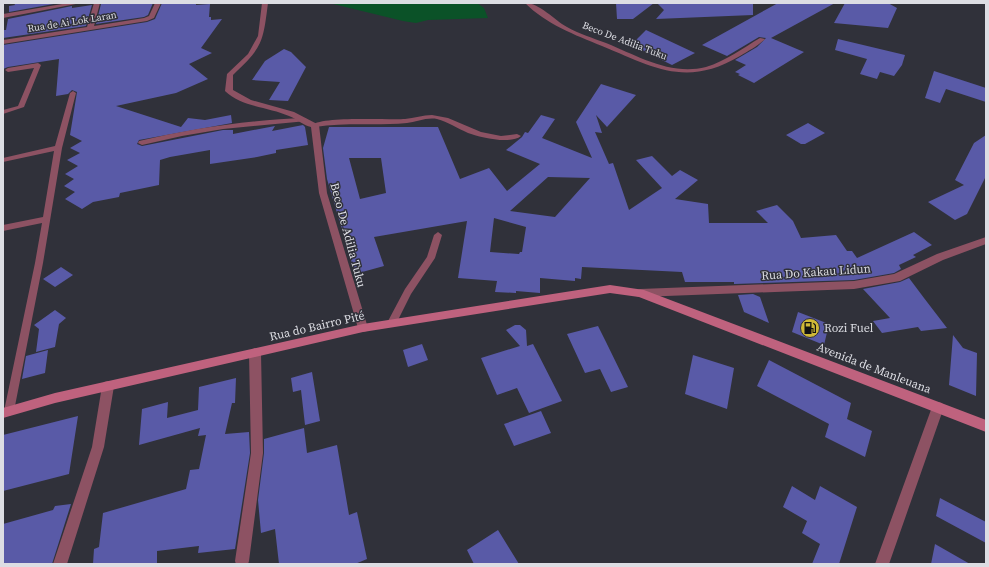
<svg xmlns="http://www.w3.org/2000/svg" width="989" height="567" font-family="'Source Serif 4',serif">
<rect width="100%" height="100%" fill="#30313a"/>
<path fill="#0b5228" d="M329,3h148l7,5 4,10 -60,2 -12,3 -13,-2z"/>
<path fill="#595aa7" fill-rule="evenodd" d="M14,3h45l-50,9v-6l6,-1z
M109,3h44l-5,12 -4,2 -48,7 5,-20z
M162,3h34v2l14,-1 -1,13h2v3l11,-1 -21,29 11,5 -23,11 19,15 -32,14 -60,13 65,21 7,-9 17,2 26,-5 1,8 -93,17 -2,4 5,2 81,-16h10v4l42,-8 -3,5 31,-6 2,2 3,18 -32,5v3l-19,4 -47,7v-14l-40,7 -10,3 -1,25 -39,8 -1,4 -26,5 -11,7 -17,-10 10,-7 -11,-6 10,-7 -9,-5 13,-8 -11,-6 13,-7 -10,-5 12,-7 -12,-6 7,-43 -5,-2 -4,4 -12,2 3,-37 -51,8 -5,2v-24l144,-23 8,-3z
M616,3h38l-21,16h-16z
M657,3h96v12l-97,4 8,-9z
M778,3h57l-64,35 33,14 -50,31 -16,-8 2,-1 -5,-2 11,-7 -11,-5 22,-13 9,-9 -7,-1 -32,19 -25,-11z
M845,3h43l9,5 -9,20 -54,-5z
M92,5l-6,21 -83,12v-8h3l2,-11 64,-13v2z
M646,30l49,23 -23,12 -41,-20z
M838,39l67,16 -3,10 -8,11 -14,-4 -3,7 -17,-5 7,-15 -32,-9z
M284,49l7,3 15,15 -18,34 -19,-1 11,-18 -28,-2 13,-19z
M934,71l52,17v14l-40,-13 -6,14 -15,-5z
M601,84l35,11 -29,32 -11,-12 6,18 -7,-1 14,32 4,-1 16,47 33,-22 -26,-28 16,-4 20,20 8,-6 18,10 -23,19 33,5 1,19h59l-12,-12 21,-6 16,16 8,17 35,-3 11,16h5l5,7 57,-26 18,13 -19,10 3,2 -17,8 2,4 -7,4 -40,7 -120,4v-2h-49l-3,-10 -100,-5 -1,12 -6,-1v3l-35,-3v15l-24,-2v2l-21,-1 2,-11 -39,-3 9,-57 -93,16 10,29 -29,8 -28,-95 -4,-31 6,-21h109l22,52 29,-11 18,23 33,-27 -34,-14 16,-13 3,-5 3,1 13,-18 14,4 -13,19 50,20 -16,-36zM349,158h32l5,35 -26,6zM548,177l42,1 -35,39 -45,-6zM494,218l32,9 -4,25h-2l-1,2 -29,-2z
M808,123l17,10 -20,11h-4l-15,-9z
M986,135v41l-19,38 -12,6 -27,-18 36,-17 -9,-5 19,-37z
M61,267l12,8 -18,12 -12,-8z
M909,278l15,20 23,30 -26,3 -3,-4 -36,6 -9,-12 17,-3 -27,-29 37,-7z
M753,294l7,3 9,26 -25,-11 -6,-17z
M55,310l11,8 -7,6 -4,23 -19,5 3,-23 -5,-4z
M798,312l31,12 -5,21 -32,-13z
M515,325h5l6,5 1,16 6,-2 29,57 -33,12 -12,-25 -20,7 -16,-37 39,-12 -14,-16z
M598,326l8,16 22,45 -17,5 -11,-23 -15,4 -18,-39z
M953,335l10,13 14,5 -1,43 -27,-11z
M422,344l6,16 -20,7 -5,-17z
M48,350l-3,23 -23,6 4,-23z
M693,355l41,13 -7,41 -42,-15z
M769,360l82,43 -4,16 25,12 -7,26 -40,-20 4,-13 -72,-38z
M312,372l8,49 -15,4 -4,-35 -8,2 -2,-14z
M236,378l-1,25h-3l-7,31 24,-2 1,21 -15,96 -37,4 1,-7 -42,5v13h-64l1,-15 5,-2 4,-34 83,-24 4,-19 9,-1 7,-34 -8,1 2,-8 -61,17 3,-36 26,-7 -1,16 31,-8 1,-23z
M541,411l10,22 -37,13 -10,-22z
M78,416l-9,58 -66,17v-56z
M304,428l3,25 30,-8 12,70 8,-3 10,47 -12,5h-76l-4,-35 -14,4 -3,-33 6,-47v-14z
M792,486l23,14 5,-14 37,21 -18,57h-27l8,-20 -18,-11 5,-12 -24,-14z
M940,498l46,24v21l-50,-27z
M71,504l-19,60h-49v-40l50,-14 2,-4z
M498,530l21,34h-45l-7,-14z
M935,544l35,20h-39z"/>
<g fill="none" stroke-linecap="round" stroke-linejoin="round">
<path fill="#8d5263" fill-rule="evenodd" d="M38,63l3,2 -17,42 -21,7v-4l15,-4 16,-38 -26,4 -3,-2 3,-2z
M73,91l3,2 -14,55 -19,115 -29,148 -1,3 -4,2 -4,-2 -1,-3 31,-148 7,-40 -39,8v-6l40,-8 11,-66 -51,11v-4l52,-12 15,-53z
M432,115l16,3 33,14 20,4 16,-2 4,2c-11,9 -42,1 -53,-3 -11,-5 -20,-11 -31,-14 -10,-2 -21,3 -30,4 -31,3 -61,-1 -92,4l-3,-2c11,-9 75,-5 93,-6 9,-1 18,-4 27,-4z
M305,118l3,2 -1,1 -84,8 -41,7 -40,9 -4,-2 1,-2c55,-13 110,-21 166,-23z
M438,232l4,3 -7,23 -24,36 -16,32 -3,1 -3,-1 -2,-3 18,-34 22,-32 7,-22z"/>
<path fill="#8d5263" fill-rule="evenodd" d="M68,3h13l-78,15v-4z
M94,3h6l-6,23 50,-8 5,-2 6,-13h6l-7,15 -7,3 -144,23v-4l84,-13z
M262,3h6c-5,39 -5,44 -35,72v15l18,10 43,12 25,13 8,68 41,135 -1,3 -4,1 -4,-1 -1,-3 -39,-135 -8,-66c-7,-1 -14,-8 -22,-11 -20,-9 -48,-9 -64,-25l2,-17 21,-20 10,-18z
M525,3c15,0 29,17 42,24 12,7 26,11 39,16 32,13 65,33 100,24 20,-6 37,-19 54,-29l5,1c-7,7 -17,12 -25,17 -54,32 -87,11 -138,-10 -27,-11 -56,-22 -77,-43z
M986,237v7l-43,16 -43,21 -46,8 -214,8 -4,-1 -1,-3 1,-3 4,-1 214,-8 40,-7 43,-20z
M255,348l4,2 2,3 2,100 -14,108 -1,3h-12l-1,-3 16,-108 -2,-100 2,-3z
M108,381l4,1 2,4 -10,61 -37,117h-14l39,-117 10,-61 2,-4z
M938,402l4,1 2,4 -55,157h-14l57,-157 2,-4z"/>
<path fill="#bf627e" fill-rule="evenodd" d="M610,285l34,5 342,130v12l-347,-135 -29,-4 -247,39 -308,71 -52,15v-10l52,-15 308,-69z"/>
</g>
<defs>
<symbol id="fuel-disc" viewBox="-11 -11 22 22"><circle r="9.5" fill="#cfb837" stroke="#30313a"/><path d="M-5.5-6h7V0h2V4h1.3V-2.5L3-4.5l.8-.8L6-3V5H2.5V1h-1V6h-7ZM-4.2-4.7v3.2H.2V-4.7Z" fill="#111"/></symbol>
</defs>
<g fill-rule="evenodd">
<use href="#fuel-disc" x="799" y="317" width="22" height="22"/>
</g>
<g text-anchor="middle" stroke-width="3" stroke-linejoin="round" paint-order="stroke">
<g font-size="10" fill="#dcdde3" stroke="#30313a">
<text transform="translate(72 21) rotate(-9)" y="4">Rua de Ai Lok Laran</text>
<text transform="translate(625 40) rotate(21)" y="4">Beco De Adilia Tuku</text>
</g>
<g font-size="12" fill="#dcdde3" stroke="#30313a">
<text transform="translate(348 235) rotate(75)" y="4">Beco De Adilia Tuku</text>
<text transform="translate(816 272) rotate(-4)" y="4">Rua Do Kakau Lidun</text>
<text transform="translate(317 326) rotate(-13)" y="4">Rua do Bairro Pité</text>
<text transform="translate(874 368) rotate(21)" y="4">Avenida de Manleuana</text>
</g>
<g font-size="12" fill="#dcdde3" stroke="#30313a" text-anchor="start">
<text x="824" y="332">Rozi Fuel</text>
</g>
</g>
<rect width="989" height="567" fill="none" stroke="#dcdde3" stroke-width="8"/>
</svg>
